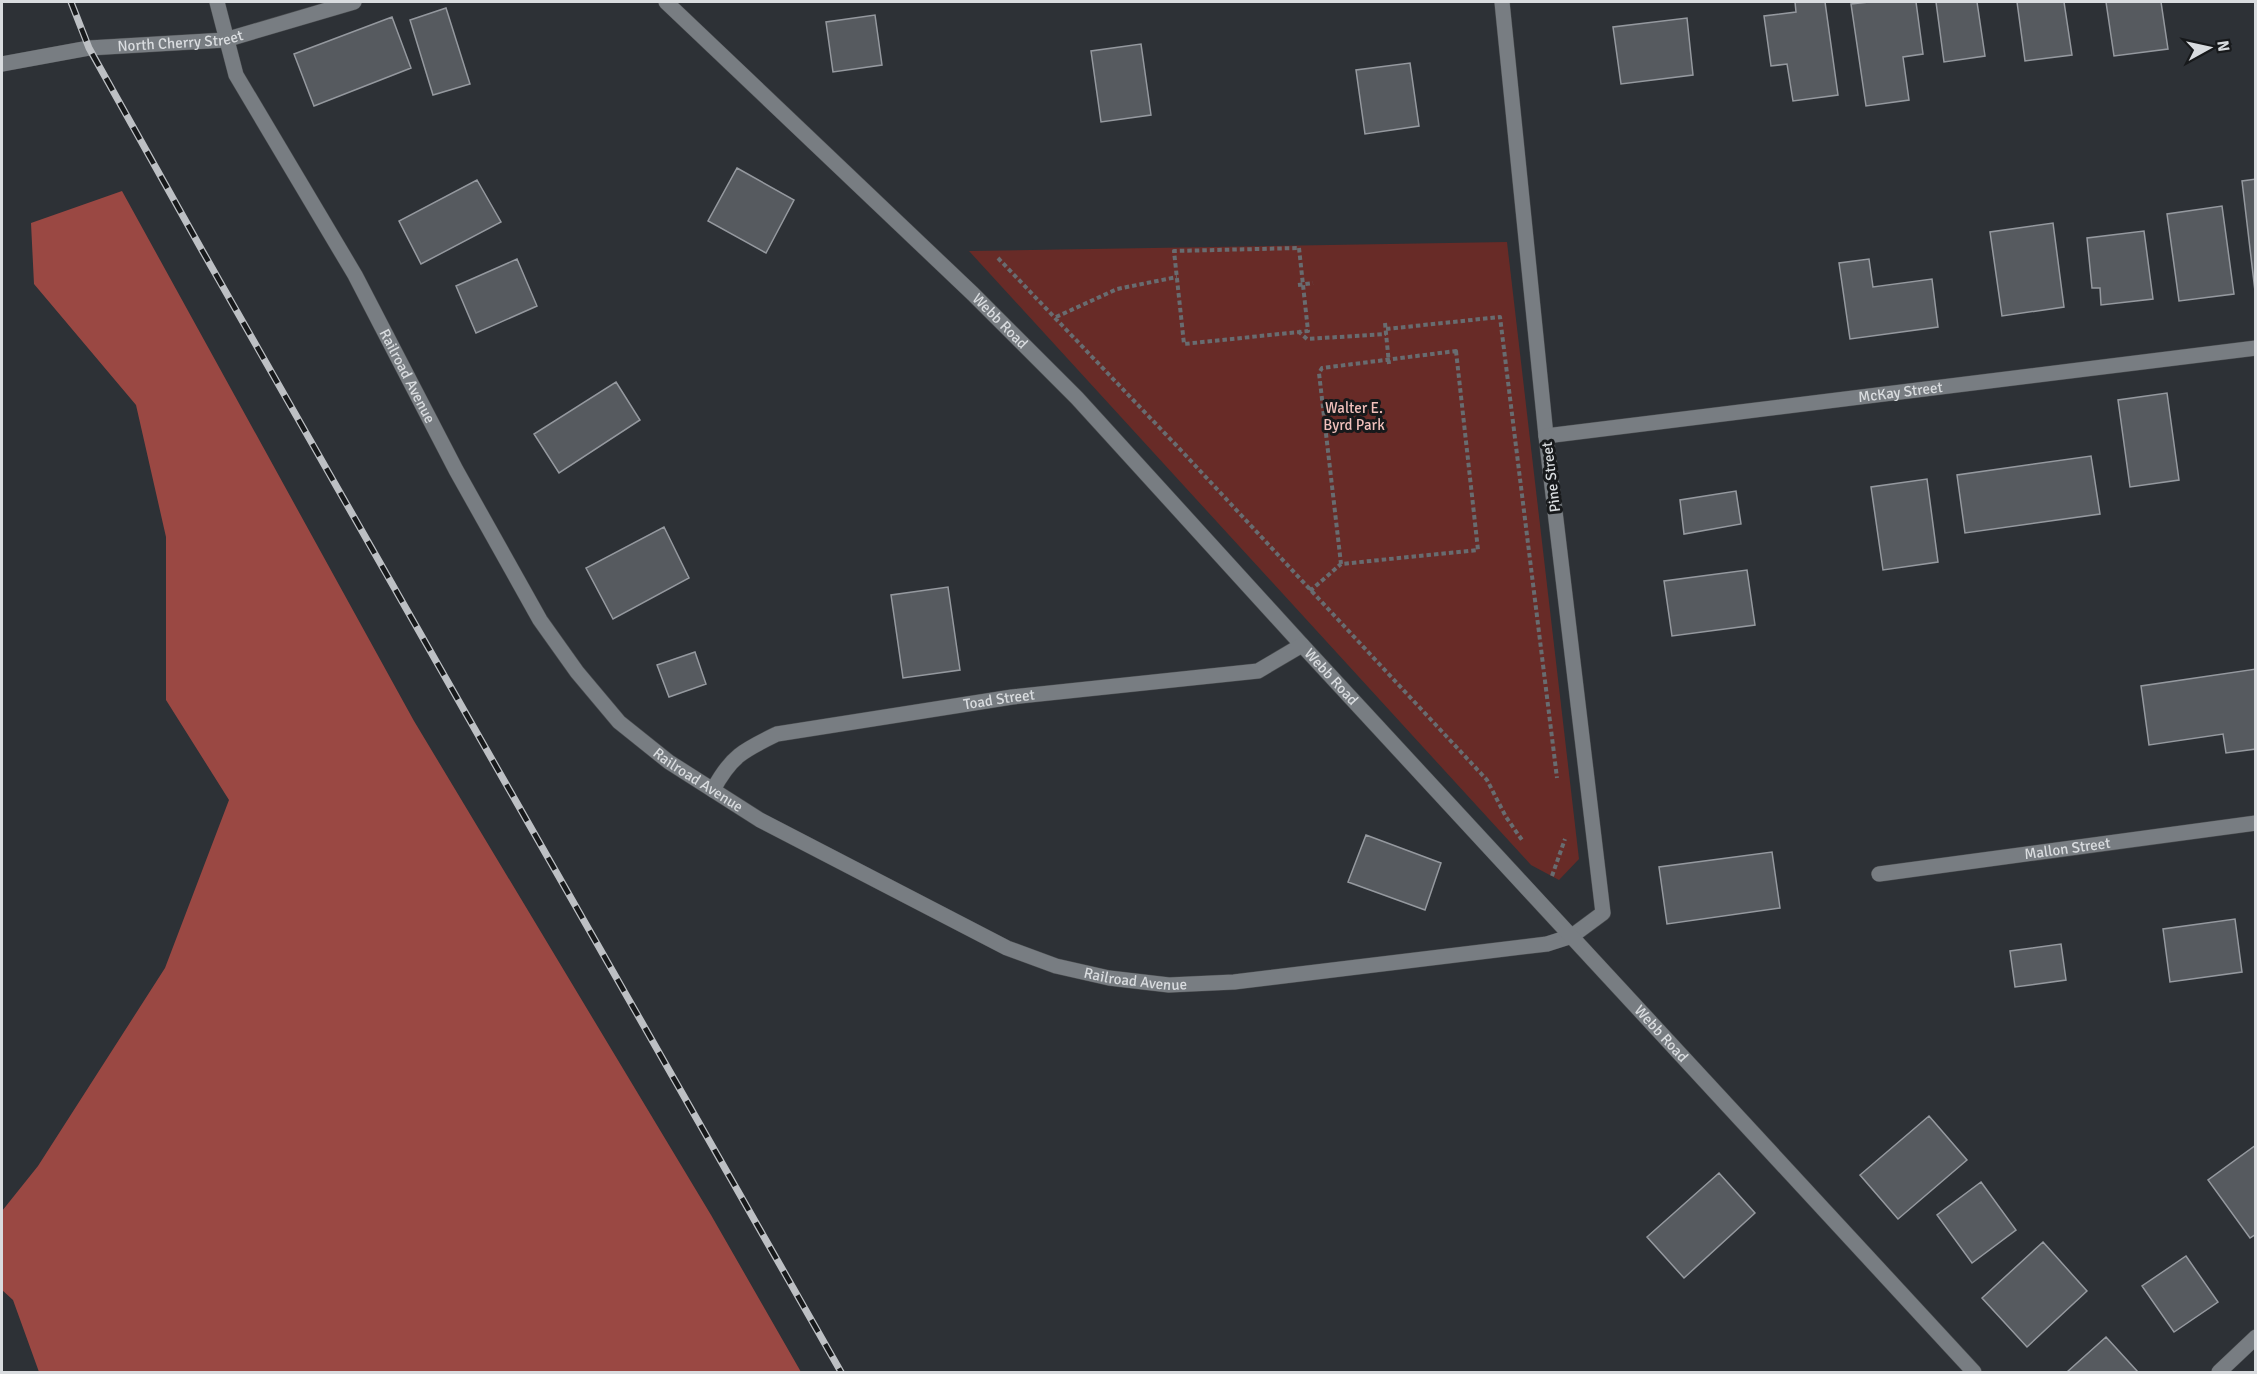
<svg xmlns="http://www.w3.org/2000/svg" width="2257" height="1374" font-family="Signika,sans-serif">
<rect width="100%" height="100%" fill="#2d3136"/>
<path fill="#682b27" d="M1507,242l72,617 -20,21 -28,-15 -562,-614z"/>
<path fill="#9a4843" d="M122,191l292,530 297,494 90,157h-762l-26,-72 -11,-10v-79l36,-45 127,-198 64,-168 -63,-100v-163l-30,-132 -102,-121 -3,-61z"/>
<path fill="#565a5f" stroke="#95999f" stroke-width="1.5" d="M1795,2h30l13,93 -45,6 -6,-37 -16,2 -7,-50 32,-4z
M1869,2h47l7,52 -20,3 6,43 -43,6 -15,-102z
M1936,2h41l8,54 -41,6z
M2017,2h47l8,53 -47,6z
M2106,2h55l7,47 -54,7z
M446,8l24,76 -37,11 -23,-75z
M875,15l7,50 -49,7 -7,-50z
M392,17l19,51 -97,38 -20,-52z
M1687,18l6,57 -72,9 -8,-57z
M1141,44l10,71 -50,7 -10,-71z
M1410,63l9,63 -54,8 -9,-64z
M737,168l57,32 -28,53 -58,-32z
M2256,179v112h-1l-13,-110z
M477,180l24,42 -80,42 -22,-43z
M2222,206l12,88 -55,7 -12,-87z
M2053,223l11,84 -62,9 -12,-84z
M2144,231l9,68 -52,6 -1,-17h-8l-5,-50z
M517,259l20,47 -61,27 -20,-47z
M1869,259l4,28 59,-8 6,48 -88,12 -11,-76z
M616,382l24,38 -81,53 -25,-39z
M2167,393l12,87 -49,7 -12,-87z
M2091,456l9,58 -135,19 -8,-58z
M1927,479l11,83 -55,8 -12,-83z
M1736,491l5,33 -57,10 -4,-34z
M664,527l25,51 -76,41 -27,-51z
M1747,570l8,55 -83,11 -8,-55z
M948,587l12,83 -57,8 -12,-83z
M695,652l11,32 -37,13 -12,-32z
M2256,669v80l-30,4 -3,-19 -74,11 -8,-59z
M1366,835l75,28 -16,47 -77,-28z
M1772,852l8,56 -113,16 -8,-57z
M2235,919l7,53 -72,10 -7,-53z
M2061,944l5,36 -51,7 -5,-36z
M1929,1116l38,44 -69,59 -38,-44z
M2256,1145v89l-6,4 -42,-58z
M1719,1173l36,40 -71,65 -37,-41z
M1981,1182l35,48 -44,33 -35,-48z
M2043,1242l44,49 -60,56 -45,-49z
M2186,1256l32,46 -44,30 -32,-46z
M2106,1337l32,35h-71z"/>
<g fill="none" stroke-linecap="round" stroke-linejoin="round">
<defs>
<g id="minor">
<path id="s1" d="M217,2l19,73 119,200 101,195 84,150 37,52 42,50 50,40 91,58 247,128 49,18 53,12 60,7 65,-3 313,-38 25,-8 31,-23 -57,-477 -44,-434"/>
<path id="s2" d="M666,2l307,292 104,104 225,247 672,727"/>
<path id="s3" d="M2,64l87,-16 136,-8 129,-38"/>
<path id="s4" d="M1546,436l710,-88"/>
<path id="s5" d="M713,790c18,-34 31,-40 64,-56l235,-37 246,-26 44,-26"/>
<path id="s6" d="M1879,874l377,-51"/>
<path d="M2219,1372l37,-35"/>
</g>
</defs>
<use href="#minor" stroke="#494c4f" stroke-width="16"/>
<path stroke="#686c70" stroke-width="4" stroke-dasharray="4.5 3" stroke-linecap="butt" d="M1299,248l9,83 -124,13 -10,-93z
M998,258l178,187 311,335 19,37 16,23
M1298,285l15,-2
M1056,317l61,-28 60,-12
M1385,323l4,41
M1386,329l114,-12 57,461
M1298,331l9,8 79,-5
M1456,351l22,199 -137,14 -22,-191 3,-5z
M1310,591l31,-27
M1552,876l13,-37"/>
<use href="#minor" stroke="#787d82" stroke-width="15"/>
<defs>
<path id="rail" d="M71,2l18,46 114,204 638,1120"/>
</defs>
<use href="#rail" stroke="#bdc0c4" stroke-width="7"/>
<use href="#rail" stroke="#17191b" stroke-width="4.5" stroke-dasharray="14" stroke-linecap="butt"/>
</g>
<g text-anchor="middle" stroke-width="6" stroke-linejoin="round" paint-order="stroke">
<g font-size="15" fill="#d9dcdf" stroke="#17191b">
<text dy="5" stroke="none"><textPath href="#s3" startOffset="180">North Cherry Street</textPath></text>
<text dy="5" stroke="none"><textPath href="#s2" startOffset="462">Webb Road</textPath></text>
<text dy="5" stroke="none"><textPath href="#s1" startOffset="422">Railroad Avenue</textPath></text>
<text dy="5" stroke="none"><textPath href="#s4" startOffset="357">McKay Street</textPath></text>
<text transform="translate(1551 477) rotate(-97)" y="5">Pine Street</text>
<text dy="5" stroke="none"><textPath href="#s2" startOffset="948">Webb Road</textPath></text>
<text dy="5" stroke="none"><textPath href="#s5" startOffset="312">Toad Street</textPath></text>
<text dy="5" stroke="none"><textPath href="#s1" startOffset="927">Railroad Avenue</textPath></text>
<text dy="5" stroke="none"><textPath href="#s6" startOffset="190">Mallon Street</textPath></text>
<text dy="5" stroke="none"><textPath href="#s1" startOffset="1412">Railroad Avenue</textPath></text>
<text dy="5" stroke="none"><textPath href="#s2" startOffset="1434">Webb Road</textPath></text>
</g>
<g font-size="15" fill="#f1c0bb" stroke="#17191b">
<text x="1354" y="413">Walter E.<tspan x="1354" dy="17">Byrd Park</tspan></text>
</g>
</g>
<rect width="2257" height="1374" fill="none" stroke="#d9dcdf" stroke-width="6"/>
<g transform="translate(2209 48) rotate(82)" stroke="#17191b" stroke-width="4.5" paint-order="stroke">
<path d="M0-4.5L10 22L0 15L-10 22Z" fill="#d9dcdf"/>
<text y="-9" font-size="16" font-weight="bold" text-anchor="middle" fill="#d9dcdf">N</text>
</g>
</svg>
